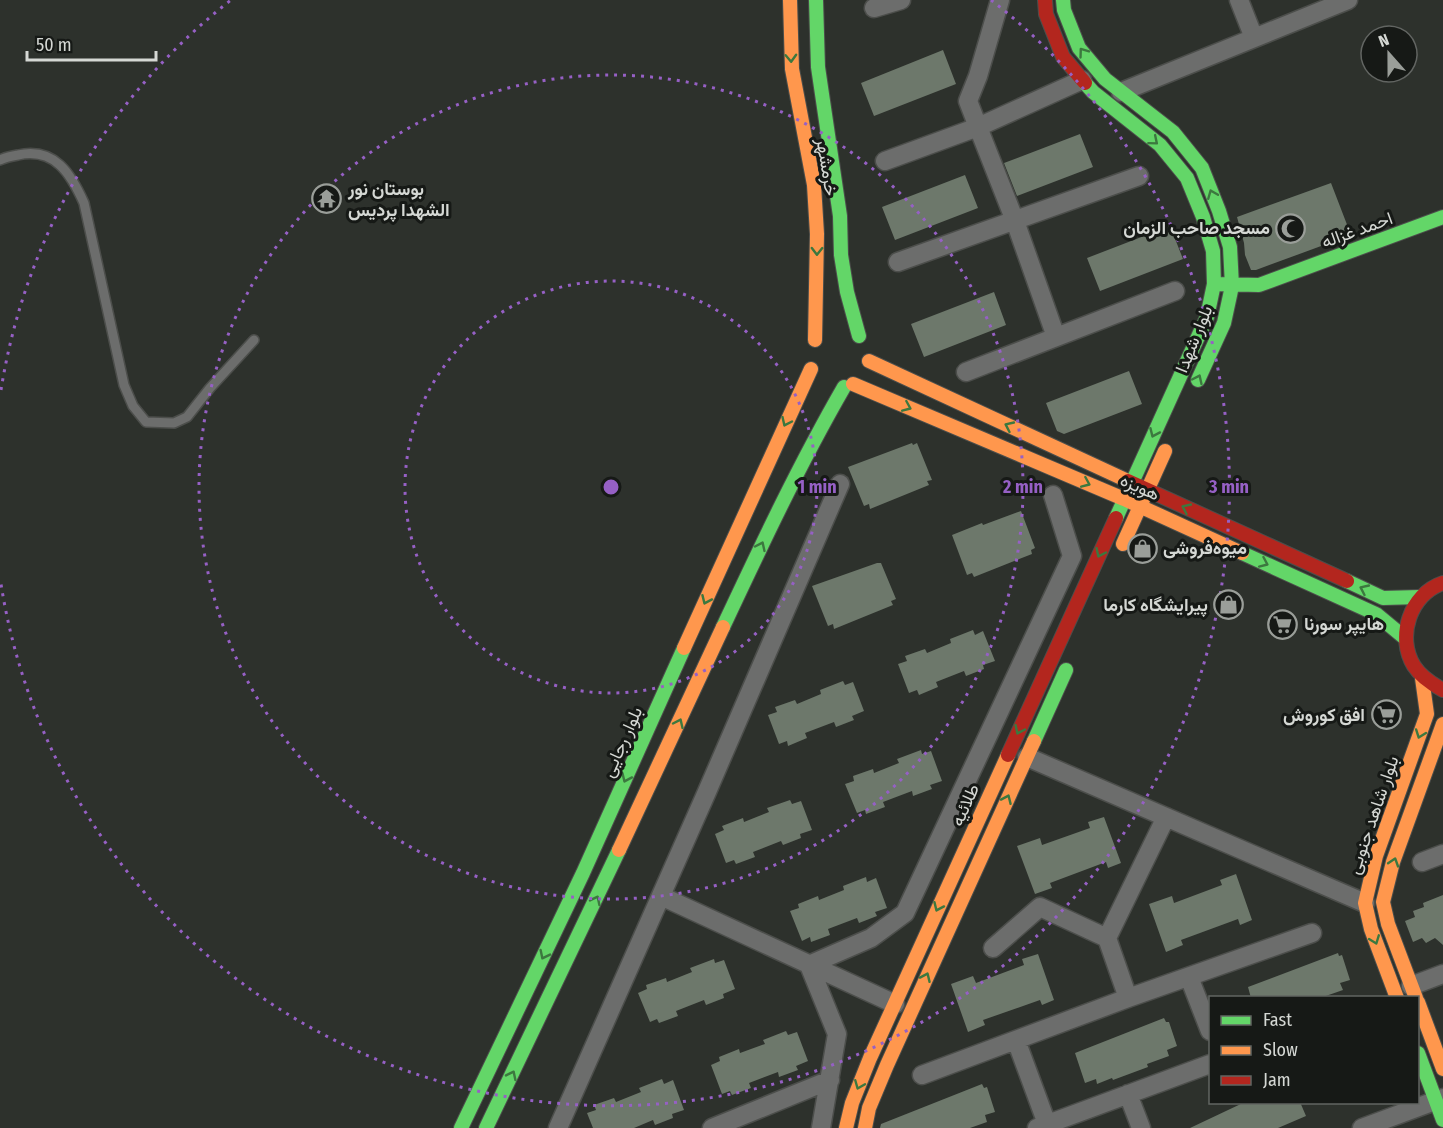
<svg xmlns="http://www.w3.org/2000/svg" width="1443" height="1128" font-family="'Fira Sans Condensed',Vazirmatn,sans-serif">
<rect width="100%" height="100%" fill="#2d312c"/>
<path fill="#6d786b" d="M943,50l13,34 -82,32 -13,-33z
M1080,134l13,33 -76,29 -13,-33z
M965,175l13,33 -83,32 -13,-33z
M1331,183l20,52 -95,35h-5l-6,-15 -1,-12 -7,-26z
M1170,226l13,33 -83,32 -13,-33z
M994,292l12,33 -82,32 -13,-33z
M1129,371l13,33 -78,30 -7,-3 -11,-28z
M912,443l1,2 4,-2 15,37 -5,1 2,4 -59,24 -1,-5 -5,2 -16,-39z
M1021,511l14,37 -4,2 1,4 -58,23 -2,-4 -5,2 -15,-40 30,-12 1,2z
M877,563h4l15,36 -5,2 2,4 -59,24 -1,-5 -5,2 -16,-40z
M973,630l2,5 8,-4 12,30 -12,4 1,4 -18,7 -2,-5 -28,11 2,5 -19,8 -2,-5 -8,3 -11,-29 9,-3 -2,-5 20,-7 2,4 24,-10 -1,-4z
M843,681l2,4 8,-3 11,29 -12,5 2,4 -18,7 -2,-5 -29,11 2,5 -19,8 -1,-5 -8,3 -11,-29 9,-3 -2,-5 20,-7 2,4 24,-10 -1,-4z
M921,750l1,4 9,-3 11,30 -12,4 2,4 -19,7 -1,-5 -29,11 2,5 -19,7 -1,-4 -8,3 -12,-29 9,-3 -1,-5 20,-7 1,4 25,-10 -2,-4z
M790,800l2,4 9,-3 11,29 -12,4 1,4 -18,7 -2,-4 -28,11 2,5 -19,7 -2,-4 -8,3 -11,-29 9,-4 -2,-4 21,-8 1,4 25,-10 -2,-4z
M1104,817l17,46 -13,5 -2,-6 -56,21 2,5 -17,6 -18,-48 23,-8 2,7 48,-17 -2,-6z
M1236,874l16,46 -12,5 -2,-6 -57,21 2,5 -17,7 -17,-48 23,-8 2,7 48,-18 -2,-5z
M866,877l1,5 9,-4 11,30 -12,4 2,4 -18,7 -2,-5 -29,11 2,6 -19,7 -1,-5 -8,4 -12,-30 9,-3 -1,-4 20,-8 1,4 25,-10 -1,-4z
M1443,895v50l-8,-7 -9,5 -4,-5 -9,4 -8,-21 10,-4 -2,-6 11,-4 -1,-4z
M1338,953l1,3 3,-1 8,25 -10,3 3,7 -23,8h-69l-3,-11z
M1038,954l16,46 -12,5 -2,-5 -57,20 2,5 -17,7 -17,-48 22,-8 3,7 48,-18 -2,-6z
M714,959l1,4 9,-3 11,29 -12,5 1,4 -18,7 -2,-5 -28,11 2,5 -19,7 -2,-4 -7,3 -12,-29 9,-4 -1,-4 20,-7 1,4 25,-10 -2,-4z
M1164,1018l2,4h3l8,24 -10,4 2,6 -22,8 1,3 -35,13 -1,-2 -15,6 -1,-5 -11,4 -10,-30z
M786,1031l2,4 9,-3 11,29 -12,5 2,4 -19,7 -1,-5 -29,11 2,5 -19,7 -2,-4 -8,3 -11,-29 9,-4 -1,-4 20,-8 1,4 25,-9 -2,-4z
M662,1079l2,5 9,-4 11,30 -12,4 1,4 -18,7 -2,-5 -19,8h-41l-6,-15 9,-3 -2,-5 20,-7 2,4 25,-10 -2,-4z
M982,1084l2,4 3,-1 8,25 -10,3 2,7 -17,6h-90l1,-4z
M1245,1102h55l6,14 -28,12h-88z"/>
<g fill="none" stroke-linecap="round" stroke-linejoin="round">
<defs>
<path id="lane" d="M0,160c6,-3 12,-4 18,-5 37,-8 53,19 66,48l40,182 9,21 13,16 28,1 13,-6 23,-29 44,-48"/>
<path id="street" d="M1239,0l15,38
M874,8l27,-8
M1121,92l227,-92
M885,161l93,-34 -10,-26 10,-25 22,-76
M898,262l241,-86
M1056,337l-41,-116 -37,-94 104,-47
M966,372l209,-81
M1027,757l338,146
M1422,862l21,-8
M661,896l234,108
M1107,938l21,60
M993,948l47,-41 67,31 59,-121
M1189,977l21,54
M1411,986l32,-12
M1016,1040l31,84
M922,1075l206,-77 184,-65
M1128,1094l13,34
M558,1128l148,-334 134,-310
M712,1128l118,-48
M821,1128l16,-94 -28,-69 62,-27 34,-25 167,-357 -19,-61
M1037,1128l173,-64
M1362,1128l81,-30"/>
<path id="fast" d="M816,0l2,67 22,149 1,39 6,37 12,44
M1063,0l1,10 15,38 26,31 68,53 29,36 17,43 11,36 2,39 -8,37 -26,57
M1085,83l8,9 67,53 27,33 16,39 10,34 1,33 -7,33 -91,201
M1216,284l43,1 184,-68
M1242,553l134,61 29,24
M1347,581l36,17 37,-1
M723,627c38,-81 76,-162 121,-240
M1034,741l32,-71
M1418,1053l25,67
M461,1128l122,-255 101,-225
M486,1128l133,-278"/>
<path id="slow" d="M790,0l2,69 22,116 3,49 -2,106
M869,361l259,120
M853,384l271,115 118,54
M1123,544l42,-93
M684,648l127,-279
M619,850l104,-223
M1397,998l-26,-69 -6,-26 11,-47 51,-142 -5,-36
M1416,998l-28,-74 -5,-22 10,-40 50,-138
M1418,1002l25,67
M846,1128l6,-25 18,-45 138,-303
M865,1128l4,-20 18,-43 147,-324"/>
<path id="jam" d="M1045,0l1,14 17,43 22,26
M1128,481l219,100
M1443,583c-33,11 -47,54 -29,83 7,11 18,18 29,24
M1008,755l108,-237"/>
</defs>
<use href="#lane" stroke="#4c4e4b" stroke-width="12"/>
<use href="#street" stroke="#4c4e4b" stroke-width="21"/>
<use href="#fast" stroke="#4c4e4b" stroke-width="16"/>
<use href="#slow" stroke="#4c4e4b" stroke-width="16"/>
<use href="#jam" stroke="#4c4e4b" stroke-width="16"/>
<use href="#lane" stroke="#6c6d6c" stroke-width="9"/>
<use href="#street" stroke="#6c6d6c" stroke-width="18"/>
<use href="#fast" stroke="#63d668" stroke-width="14"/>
<use href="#slow" stroke="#ff974d" stroke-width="14"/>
<use href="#jam" stroke="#b3261e" stroke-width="14"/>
</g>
<defs><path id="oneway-chevron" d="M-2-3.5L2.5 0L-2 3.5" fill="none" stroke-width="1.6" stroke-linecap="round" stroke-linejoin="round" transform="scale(1.5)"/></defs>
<g stroke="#3c783f">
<use href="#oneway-chevron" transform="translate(1083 52) rotate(-126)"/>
<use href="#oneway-chevron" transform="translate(791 58) rotate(88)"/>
<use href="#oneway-chevron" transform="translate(1154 141) rotate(40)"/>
<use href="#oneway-chevron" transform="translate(1212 194) rotate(-112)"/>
<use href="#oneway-chevron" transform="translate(817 251) rotate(91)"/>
<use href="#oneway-chevron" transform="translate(1198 379) rotate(-65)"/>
<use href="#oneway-chevron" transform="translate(907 407) rotate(23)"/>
<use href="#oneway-chevron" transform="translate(786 422) rotate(115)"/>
<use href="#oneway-chevron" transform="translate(1009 426) rotate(-155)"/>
<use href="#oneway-chevron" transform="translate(1154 433) rotate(114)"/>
<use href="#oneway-chevron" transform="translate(1086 483) rotate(23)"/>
<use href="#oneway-chevron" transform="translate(1186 508) rotate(-155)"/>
<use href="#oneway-chevron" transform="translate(761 546) rotate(-65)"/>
<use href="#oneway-chevron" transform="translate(1100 553) rotate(115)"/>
<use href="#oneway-chevron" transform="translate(1264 563) rotate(24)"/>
<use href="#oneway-chevron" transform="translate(1364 589) rotate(-155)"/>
<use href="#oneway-chevron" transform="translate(706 600) rotate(114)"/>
<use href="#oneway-chevron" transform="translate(679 723) rotate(-65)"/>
<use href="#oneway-chevron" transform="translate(1019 730) rotate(115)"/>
<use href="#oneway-chevron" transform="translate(1420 734) rotate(110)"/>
<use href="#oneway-chevron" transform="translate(626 778) rotate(114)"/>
<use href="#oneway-chevron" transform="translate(1007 799) rotate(-66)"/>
<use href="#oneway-chevron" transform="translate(1394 862) rotate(-72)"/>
<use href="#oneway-chevron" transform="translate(596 900) rotate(-64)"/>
<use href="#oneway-chevron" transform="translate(938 907) rotate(114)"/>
<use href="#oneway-chevron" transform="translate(1375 940) rotate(69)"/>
<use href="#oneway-chevron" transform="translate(544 955) rotate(116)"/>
<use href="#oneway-chevron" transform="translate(926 977) rotate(-66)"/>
<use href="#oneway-chevron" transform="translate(512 1075) rotate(-64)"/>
<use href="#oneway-chevron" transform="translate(859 1085) rotate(112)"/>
</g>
<g fill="none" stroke="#9660c5" stroke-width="3" stroke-dasharray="3 6">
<circle cx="611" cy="487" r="206"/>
<circle cx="611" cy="487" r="412"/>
<path d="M1 390A618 618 0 0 1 231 0M991 0A618 618 0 1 1 1 584"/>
</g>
<defs>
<symbol id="temple-ring" viewBox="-11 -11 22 22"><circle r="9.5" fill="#161916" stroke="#9a9e99" stroke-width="1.5"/><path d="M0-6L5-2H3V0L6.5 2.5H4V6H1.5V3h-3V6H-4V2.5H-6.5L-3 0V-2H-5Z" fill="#9a9e99"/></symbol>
<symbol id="mosque-ring" viewBox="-11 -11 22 22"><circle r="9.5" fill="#161916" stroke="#9a9e99" stroke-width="1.5"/><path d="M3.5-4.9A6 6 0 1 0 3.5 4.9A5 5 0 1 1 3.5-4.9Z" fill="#9a9e99"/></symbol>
<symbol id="shop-ring" viewBox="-11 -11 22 22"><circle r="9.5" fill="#161916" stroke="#9a9e99" stroke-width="1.5"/><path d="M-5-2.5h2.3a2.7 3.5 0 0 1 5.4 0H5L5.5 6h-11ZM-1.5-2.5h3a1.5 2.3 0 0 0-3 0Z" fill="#9a9e99"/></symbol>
<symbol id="supermarket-ring" viewBox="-11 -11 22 22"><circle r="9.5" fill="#161916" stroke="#9a9e99" stroke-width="1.5"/><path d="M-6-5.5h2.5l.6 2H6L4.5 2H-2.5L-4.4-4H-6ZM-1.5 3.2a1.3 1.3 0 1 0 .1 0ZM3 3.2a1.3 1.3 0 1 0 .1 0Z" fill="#9a9e99"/></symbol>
</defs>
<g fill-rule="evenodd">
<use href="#temple-ring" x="310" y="182" width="33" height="33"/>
<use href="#mosque-ring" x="1274" y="212" width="33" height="33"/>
<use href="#shop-ring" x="1126" y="532" width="33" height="33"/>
<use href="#shop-ring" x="1212" y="588" width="33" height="33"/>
<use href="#supermarket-ring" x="1266" y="608" width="33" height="33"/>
<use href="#supermarket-ring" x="1370" y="698" width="33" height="33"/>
</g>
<g text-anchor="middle" stroke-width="6" stroke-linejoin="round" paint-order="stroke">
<g font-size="18" fill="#d5d8d4" stroke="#161916">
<text transform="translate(827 167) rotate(81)" y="6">خرمشهر</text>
<text transform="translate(1357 230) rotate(-20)" y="6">احمد غزاله</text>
<text transform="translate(1194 339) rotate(-68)" y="6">بلوار شهدا</text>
<text transform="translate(1140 487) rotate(24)" y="6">هویزه</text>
<text transform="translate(622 742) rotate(-66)" y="6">بلوار رجایی</text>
<text transform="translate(965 805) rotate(-66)" y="6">طلائیه</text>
<text transform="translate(1373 815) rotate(-71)" y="6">بلوار شاهد جنوبی</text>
</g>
<g font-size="18" font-weight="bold" fill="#d5d8d4" stroke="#161916" text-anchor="start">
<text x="348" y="195">بوستان نور<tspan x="348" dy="21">الشهدا پردیس</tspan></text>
<text x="1270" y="234" text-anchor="end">مسجد صاحب الزمان</text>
<text x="1163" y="554">میوه‌فروشی</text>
<text x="1208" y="611" text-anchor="end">پیرایشگاه کارما</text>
<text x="1304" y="630">هایپر سورنا</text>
<text x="1365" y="721" text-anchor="end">افق کوروش</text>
</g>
</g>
<circle cx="611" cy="487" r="9" fill="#9660c5" stroke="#161916" stroke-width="3"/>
<g font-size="18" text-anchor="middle" font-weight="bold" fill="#9660c5" stroke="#161916" stroke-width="6" stroke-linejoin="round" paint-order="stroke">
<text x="817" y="493">1 min</text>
<text x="1023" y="493">2 min</text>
<text x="1229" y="493">3 min</text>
</g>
<rect x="1209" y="996" width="210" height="108" fill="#161916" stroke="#626562" stroke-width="1.5"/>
<rect x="1221" y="1016" width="30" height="9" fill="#63d668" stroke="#626562" stroke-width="1.5"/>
<text x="1263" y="1026" font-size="18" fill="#d5d8d4">Fast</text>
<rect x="1221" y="1046" width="30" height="9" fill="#ff974d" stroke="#626562" stroke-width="1.5"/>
<text x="1263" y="1056" font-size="18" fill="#d5d8d4">Slow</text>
<rect x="1221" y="1076" width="30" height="9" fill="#b3261e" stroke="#626562" stroke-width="1.5"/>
<text x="1263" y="1086" font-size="18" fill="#d5d8d4">Jam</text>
<g transform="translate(1389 54) rotate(339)"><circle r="28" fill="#161916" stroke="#626562" stroke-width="1.5"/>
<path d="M0-4.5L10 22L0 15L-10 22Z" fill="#9a9e99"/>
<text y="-9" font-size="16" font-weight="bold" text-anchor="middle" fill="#d5d8d4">N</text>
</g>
<path d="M27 51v9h129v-9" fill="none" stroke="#d5d8d4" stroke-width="3"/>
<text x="36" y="51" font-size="18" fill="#d5d8d4" stroke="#161916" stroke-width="4.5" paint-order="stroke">50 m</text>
</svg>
